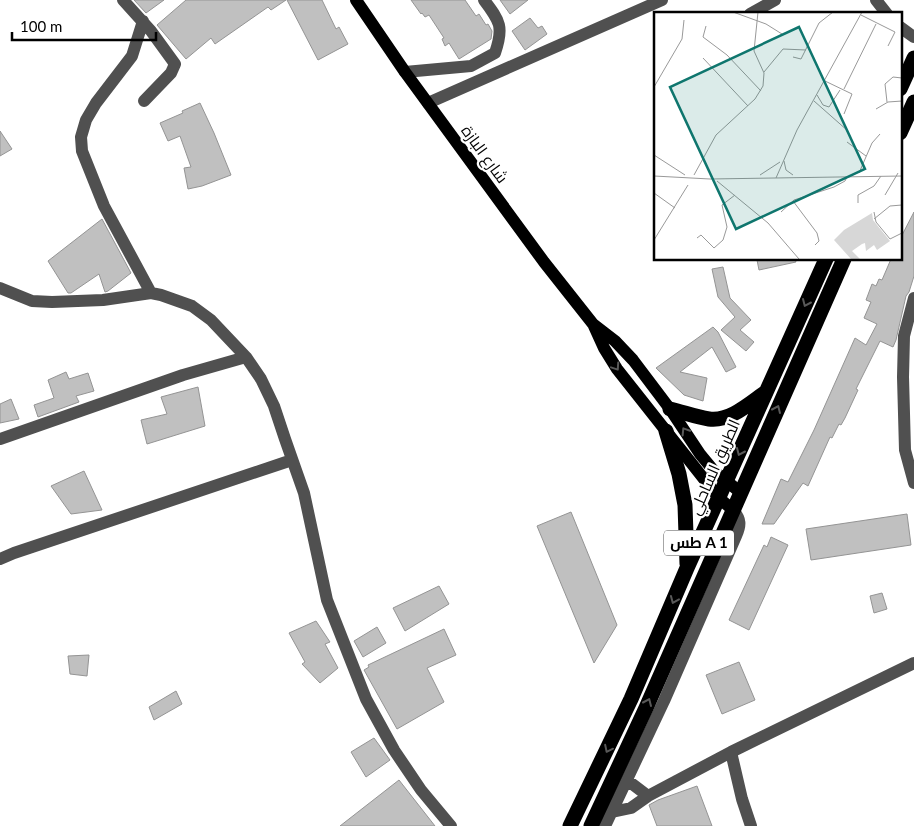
<svg xmlns="http://www.w3.org/2000/svg" width="914" height="826" font-family="Lato,Cairo,sans-serif">
<rect width="100%" height="100%" fill="#fff"/>
<path fill="#c0c0c0" stroke="#949494" d="M134,0h30l-18,13z
M186,0h100l-15,10 -3,-3 -53,37 -4,-6 -25,21 -29,-34z
M287,0h35l14,29 3,-2 9,17 -30,16z
M411,0h54l11,16 3,-2 7,11 2,-1 4,7 -1,8 -32,20 -10,-16 -4,3 -3,-7 2,-1 -15,-23 -4,2 -3,-4 -1,1z
M500,0h28l-18,14z
M530,18l8,10 4,-2 5,8 -22,16 -13,-19z
M200,103l14,30 17,42 -29,11 -14,3 -4,-21 7,-1 -11,-31 -12,5 -8,-18 23,-10 -1,-2z
M0,131l12,18 -12,7z
M914,212v64l-5,16 -3,4 -10,44 -3,7 -13,-6 -24,48 2,1 -13,28 -4,7 -2,-1 -7,14 -2,-1 -22,49 -5,-3 -29,41h-12l19,-45 7,3 26,-52 41,-92 11,7 11,-21 -13,-6 7,-16 -5,-2 6,-16 4,2 3,-7 3,1 9,-21h9v-20z
M102,219l29,54 -23,18 -3,1 -6,-18 -28,19h-3l-20,-32z
M765,259h30l1,3 -37,8 -2,-10z
M723,267l7,31 21,22 -11,10 14,12 -8,9 -25,-21 14,-13 -17,-20 -6,-28z
M713,327l5,5 18,35 -10,5 -14,-25 -32,25 27,6 -4,23 -19,-6 -28,-27z
M66,372l3,7 19,-6 6,18 -18,5 3,6 -41,15 -4,-12 20,-7 -6,-18z
M198,387l7,39 -58,18 -6,-24 26,-6 -6,-17z
M11,399l8,20 -19,4v-19z
M84,471l18,39 -31,4 -20,-28z
M571,512l46,113 -23,38 -57,-137z
M907,514l4,31 -100,15 -5,-31z
M771,537l17,8 -39,85 -20,-10 35,-75 3,2z
M439,586l10,18 -44,27 -12,-23z
M882,593l5,16 -13,4 -4,-17z
M316,621l14,21 -5,2 13,24 -18,15 -18,-19 3,-2 -16,-29z
M377,627l9,16 -23,14 -9,-16z
M444,629l12,26 -29,13 17,34 -47,27 -33,-59 5,-3 -1,-2z
M89,655l-2,21 -17,-2 -2,-18z
M739,662l16,38 -33,14 -16,-39z
M176,691l6,13 -28,16 -5,-13z
M374,738l16,22 -24,17 -15,-25z
M399,780l36,46h-95z
M697,786l15,40h-55l-8,-21 9,-5z"/>
<g fill="none" stroke-linecap="round" stroke-linejoin="round">
<path stroke="#505050" stroke-width="12" d="M123,0l28,31 24,33 -4,9 -27,28
M876,0l11,14
M750,14l25,-14
M143,21l-11,35 -36,47 -10,17 -5,17 1,14 22,55 47,87
M900,27l14,10
M405,72l66,-6 24,-13c9,-26 5,-32 -11,-53
M428,103l234,-103
M0,288l32,13 20,1 51,-2 48,-7 10,2 31,11 19,14 35,37 15,22 13,27 11,33 19,54 23,107 39,99 28,51 27,40 30,36
M914,298l-10,38 -1,41 2,73 9,33
M0,439l183,-64 63,-18
M0,559l14,-6 278,-93
M731,752l11,47 9,27
M627,780l21,16
M612,812l19,-4 17,-12 83,-44 183,-89
M605,826l59,-125 72,-165c5,-11 5,-17 -3,-26"/>
<path stroke="#000" stroke-width="12" d="M356,0l49,72 139,190 49,62 22,17 18,19 37,49 30,45 14,17 26,21
M594,326l10,22 13,21 102,129 14,12"/>
<path stroke="#000" stroke-width="15" d="M900,89l14,-31
M900,133l14,-31
M670,409c13,3 26,8 39,10 21,3 41,-16 57,-27
M666,431l13,43 6,31 2,59
M570,826l61,-127 56,-131 139,-309
M591,826l55,-118 198,-449"/>
</g>
<defs><path id="oneway-chevron" d="M-2-3.5L2.5 0L-2 3.5" fill="none" stroke-width="1.6" stroke-linecap="round" stroke-linejoin="round" transform="scale(1.25)"/></defs>
<g stroke="#595959">
<use href="#oneway-chevron" transform="translate(806 303) rotate(114)"/>
<use href="#oneway-chevron" transform="translate(616 367) rotate(56)"/>
<use href="#oneway-chevron" transform="translate(777 409) rotate(-66)"/>
<use href="#oneway-chevron" transform="translate(685 431) rotate(-122)"/>
<use href="#oneway-chevron" transform="translate(740 452) rotate(114)"/>
<use href="#oneway-chevron" transform="translate(674 600) rotate(113)"/>
<use href="#oneway-chevron" transform="translate(648 702) rotate(-66)"/>
<use href="#oneway-chevron" transform="translate(608 749) rotate(116)"/>
</g>
<g text-anchor="middle" stroke-width="4.5" stroke-linejoin="round" paint-order="stroke">
<rect fill="#fff" stroke="#4c4c4c" stroke-width="1" x="664" y="530.5" width="70" height="25" rx="4"/>
<g font-size="15" font-weight="bold" fill="#000">
<text x="699" y="548">طس A 1</text>
</g>
<g font-size="16" fill="#000" stroke="#fff">
<text transform="translate(485 154) rotate(54)" y="6">شارع البازة</text>
<text transform="translate(714 467) rotate(-66)" y="6">الطريق الساحلي</text>
</g>
</g>
<g transform="translate(654 12)">
<rect width="248" height="248" fill="#fff"/>
<path d="M218,201l1,7 17,21 -13,9 -3,-5 -8,6 -1,-8 -3,1 -10,7 8,8h-9l-17,-19 10,-10z" fill="#d7d7d7"/>
<path fill="none" stroke="#999" stroke-width="1" d="M79,0l33,12 16,10M207,3l34,17 -7,14M52,14l-3,11 24,18 34,36M139,45l8,2 18,-36 14,-11M49,46l45,48M110,60l19,-23 23,1M171,69l27,13 -8,20M0,75l28,-48 2,-19M190,77l32,-65M163,83l6,10 6,2 11,-17M160,89l34,30M233,90l-2,-18 8,-7 9,1M222,97l12,-7 14,-1M193,130l19,14M0,143l31,20M130,149l2,9 7,5M205,161l13,-30 8,-9M40,163l22,-40 39,-36 8,-13 1,-13 -10,-22 4,-39M106,163l20,-13M0,164l56,3 192,-3M122,166l21,-48 65,-118M63,169l51,42 31,36M0,181l21,15M231,183l13,-22M139,189l24,32 2,8 -4,4M204,191v-8l16,-9 7,-10M127,200l13,-12 40,-13 11,-6 2,-4M220,200l2,10 14,17 12,-6M220,207l16,-13 12,-1M43,226l4,-3 13,13 9,-8 4,-13 -5,-22 13,-10M0,228l34,-55"/>
<path fill="#0f766e" fill-opacity="0.15" stroke="#0f766e" stroke-width="2.5" d="M145,15l66,142 -129,60 -66,-142z"/>
<rect width="248" height="248" fill="none" stroke="#000" stroke-width="2.5"/>
</g>
<path d="M12 32v8h144v-8" fill="none" stroke="#000000" stroke-width="2.5"/>
<text x="20" y="32" font-size="15" fill="#000000" stroke="#ffffff" stroke-width="4" paint-order="stroke">100 m</text>
</svg>
